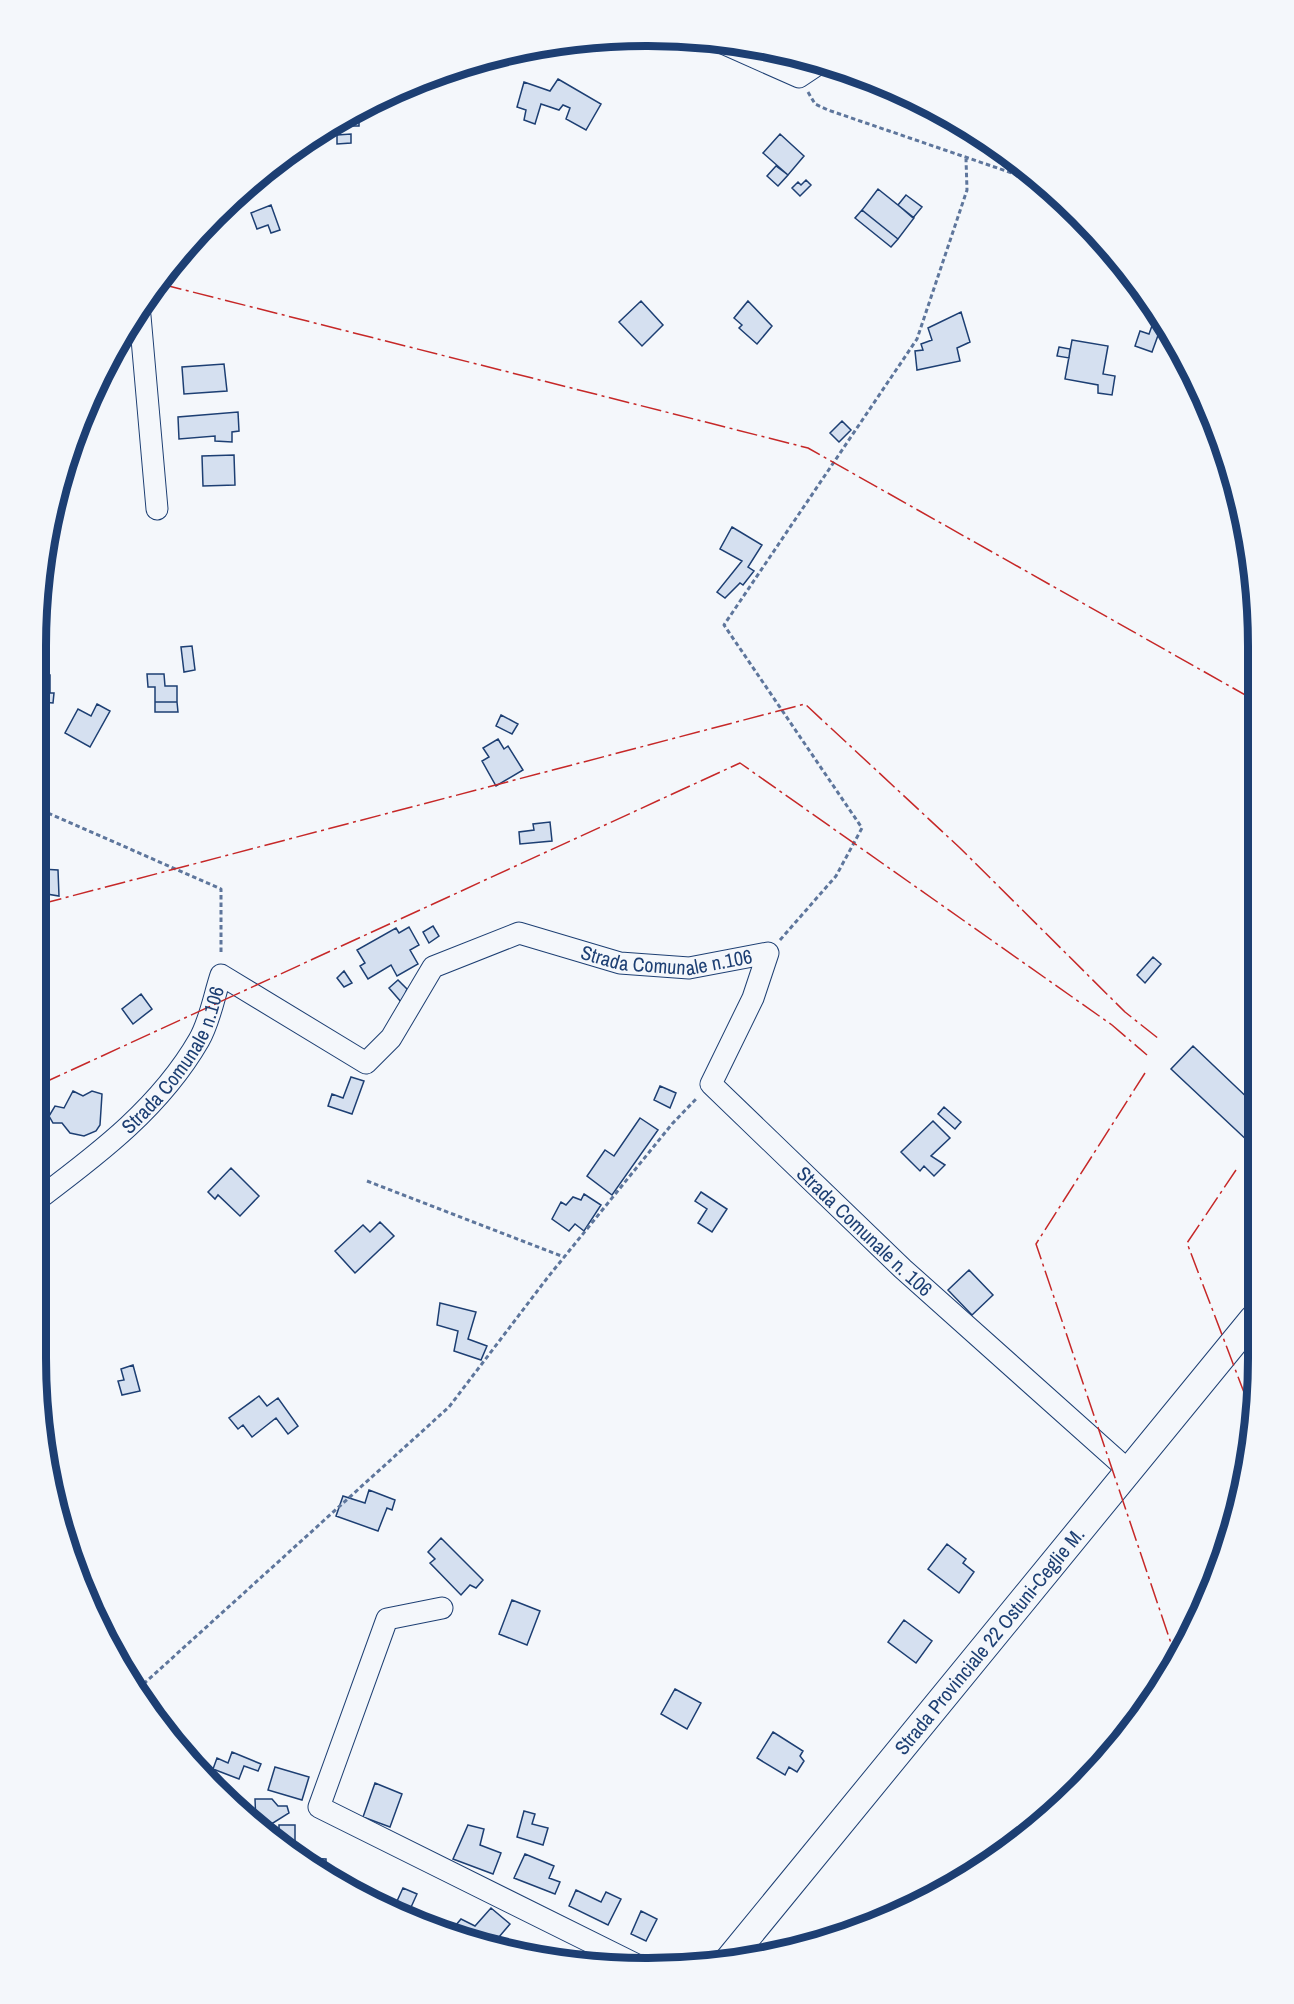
<svg xmlns="http://www.w3.org/2000/svg" width="1294" height="2004" font-family="'Archivo Narrow',sans-serif">
<rect width="100%" height="100%" fill="#f4f7fb"/>
<path fill="#d5e0f0" stroke="#1d3f73" stroke-width="1.5" d="M558,79l43,25 -15,26 -20,-11 4,-11 -7,-3 -4,5 -18,-6 -6,20 -11,-4 2,-10 -9,-3 7,-25 26,9z
M359,110v16h-10l-2,-8z
M347,118l2,8h-16z
M351,134v9l-14,1v-9z
M780,134l24,22 -16,19 -25,-22z
M776,166l12,9 -10,11 -11,-10z
M806,180l5,5 -11,11 -8,-8 6,-6 3,3z
M878,189l36,29 -16,21 -36,-29z
M906,195l16,12 -9,11 -15,-13z
M271,205l9,25 -9,3 -3,-8 -11,4 -6,-16z
M862,210l36,29 -7,8 -36,-29z
M641,301l22,24 -21,21 -23,-24z
M748,301l24,25 -15,18 -18,-16 3,-3 -8,-7z
M961,312l9,30 -13,6 3,13 -43,9 -2,-19 8,-1 -2,-6 11,-4 -4,-12z
M1153,323l8,4 -9,25 -17,-6 5,-15 9,3z
M1072,340l36,6 -5,28 12,2 -3,19 -14,-2v-8l-33,-6z
M1059,347l11,2 -1,9 -12,-2z
M224,364l3,27 -43,3 -2,-27z
M87,405l3,21 -12,2z
M238,412l1,19 -7,1v10l-17,-1v-5l-36,3 -1,-22z
M842,421l9,9 -12,12 -9,-9z
M234,455l1,30 -32,1 -1,-30z
M732,527l30,18 -14,22 6,4 -11,14 -3,-2 -15,15 -8,-6 25,-31 -22,-12z
M192,646l3,24 -11,2 -3,-25z
M147,674h17l1,12h12v16h-22v-15h-7z
M41,675h9v18h4l-1,10 -12,-1z
M155,702h22l1,10h-23z
M97,704l13,7 -20,36 -25,-14 13,-24 13,7z
M501,715l17,9 -6,10 -16,-8z
M498,739l6,10 4,-3 15,24 -27,16 -14,-25 7,-4 -6,-9z
M550,822l2,19 -32,3 -1,-12 15,-2 -1,-6z
M41,869l17,1 1,26 -18,-3z
M433,926l6,10 -10,7 -6,-11z
M409,927l10,18 -9,5 8,14 -21,12 -6,-11 -23,14 -8,-13 5,-3 -8,-13 39,-22 3,5z
M1153,957l8,7 -16,19 -8,-8z
M344,971l8,12 -8,4 -7,-9z
M398,980l9,9 -5,14 -13,-15z
M141,994l11,15 -19,15 -11,-15z
M1193,1046l61,58v37l-3,3 -80,-75z
M351,1077l13,4 -12,33 -24,-8 4,-12 11,4z
M660,1086l16,7 -6,15 -16,-8z
M73,1091l10,5 9,-5 10,3 -2,31 -4,6 -12,5 -14,-3 -8,-10h-9l-4,-7 6,-10 9,2z
M944,1107l17,15 -6,7 -17,-15z
M640,1118l18,12 -46,65 -25,-19 18,-26 9,6z
M933,1121l17,17 -19,18 14,9 -11,11 -10,-10 -4,5 -19,-19z
M231,1168l28,28 -19,20 -22,-21 -3,4 -7,-7z
M701,1192l26,17 -15,23 -14,-9 9,-14 -12,-8z
M584,1194l17,11 -17,26 -9,-7 -6,7 -17,-12 9,-17 5,3 7,-8 8,3z
M380,1222l14,14 -39,37 -20,-22 28,-26 7,7z
M969,1270l24,25 -21,20 -24,-25z
M440,1303l36,9 -8,27 19,7 -6,14 -27,-9 4,-20 -21,-6z
M133,1365l7,26 -18,4 -4,-14 6,-1 -3,-11z
M259,1396l8,10 11,-8 20,28 -10,8 -12,-16 -24,19 -9,-12 -5,4 -9,-11z
M369,1490l26,10 -3,10 -5,-2 -9,23 -42,-15 7,-20 22,7z
M441,1538l42,42 -7,8 -6,-3 -9,10 -31,-32 5,-4 -7,-7z
M947,1544l19,15 -3,4 11,9 -15,21 -31,-24z
M512,1600l28,11 -13,34 -28,-11z
M904,1620l28,21 -16,22 -28,-21z
M675,1689l26,14 -14,26 -26,-15z
M773,1732l30,19 -3,5 4,5 -7,11 -8,-5 -4,8 -28,-17z
M232,1752l29,12 -3,7 -14,-5 -5,13 -26,-10 4,-11 11,5z
M275,1767l34,10 -7,23 -34,-10z
M375,1783l27,11 -12,33 -27,-10z
M255,1799h17l6,7h9l2,7 -16,10h-17z
M524,1811l11,3 -3,10 16,4 -5,17 -26,-8z
M279,1825h16v23h-10l-6,-4z
M468,1825l16,4 -4,16 21,8 -8,21 -40,-15z
M525,1854l29,12 -5,12 11,4 -5,12 -41,-16z
M302,1858l24,1v14z
M403,1888l14,6 -10,22 -19,-8 4,-9 5,2z
M576,1890l25,12 5,-10 15,7 -13,26 -39,-19z
M491,1908l19,16 -17,20 -39,-8 -4,-4 11,-13 14,7z
M641,1911l16,8 -11,22 -15,-7z"/>
<g fill="none" stroke-linecap="round" stroke-linejoin="round">
<defs>
<g id="minor">
<path d="M718,41l81,36 21,-14"/>
<path d="M140,316l17,193"/>
<path id="s1" d="M41,1197c60,-45 120,-91 158,-157 11,-19 15,-44 22,-65l145,88 25,-25 42,-71 86,-34 101,30 69,5 79,-15 -15,45 -42,86 192,185 226,202"/>
<path d="M442,1608l-55,11 -68,188 320,159"/>
</g>
<g id="major">
<path id="s2" d="M726,1963l527,-644"/>
</g>
</defs>
<use href="#minor" stroke="#1d3f73" stroke-width="23"/>
<use href="#major" stroke="#1d3f73" stroke-width="29"/>
<path stroke="#5e769c" stroke-width="3" stroke-dasharray="4.5 3" stroke-linecap="butt" d="M808,92l7,12 13,6 219,75
M48,813l173,76v66
M780,940l56,-64 26,-48 -138,-203 193,-286 50,-149 -1,-31
M367,1181l197,76
M138,1689l311,-282 99,-130 124,-153 25,-26"/>
<use href="#minor" stroke="#f4f7fb" stroke-width="21"/>
<use href="#major" stroke="#f4f7fb" stroke-width="27"/>
<path stroke="#c62828" stroke-width="1.5" stroke-dasharray="21 4.5 3 4.5" stroke-linecap="butt" d="M161,284l647,164 448,253
M41,904l764,-200 155,144 165,164 34,27
M1145,1073l-109,171 141,417
M41,1084l699,-321 372,262 35,30
M1236,1170l-49,73 66,173"/>
</g>
<g text-anchor="middle" stroke-width="4.5" stroke-linejoin="round" paint-order="stroke">
<g font-size="20" fill="#1d3f73" stroke="#f4f7fb">
<text dy="7" stroke="none"><textPath href="#s1" startOffset="825">Strada Comunale n.106</textPath></text>
<text dy="7" stroke="none"><textPath href="#s1" startOffset="194">Strada Comunale n.106</textPath></text>
<text dy="7" stroke="none"><textPath href="#s1" startOffset="1284">Strada Comunale n. 106</textPath></text>
<text dy="7" stroke="none"><textPath href="#s2" startOffset="416">Strada Provinciale 22 Ostuni-Ceglie M.</textPath></text>
</g>
</g>
<path d="M0 0H1294V2004H0ZM646 46H648A600 600 0 0 1 1248 646V1358A600 600 0 0 1 648 1958H646A600 600 0 0 1 46 1358V646A600 600 0 0 1 646 46Z" fill="#f4f7fb" fill-rule="evenodd"/>
<path fill="none" stroke="#1d3f73" stroke-width="8" d="M646 46H648A600 600 0 0 1 1248 646V1358A600 600 0 0 1 648 1958H646A600 600 0 0 1 46 1358V646A600 600 0 0 1 646 46Z"/>
</svg>
